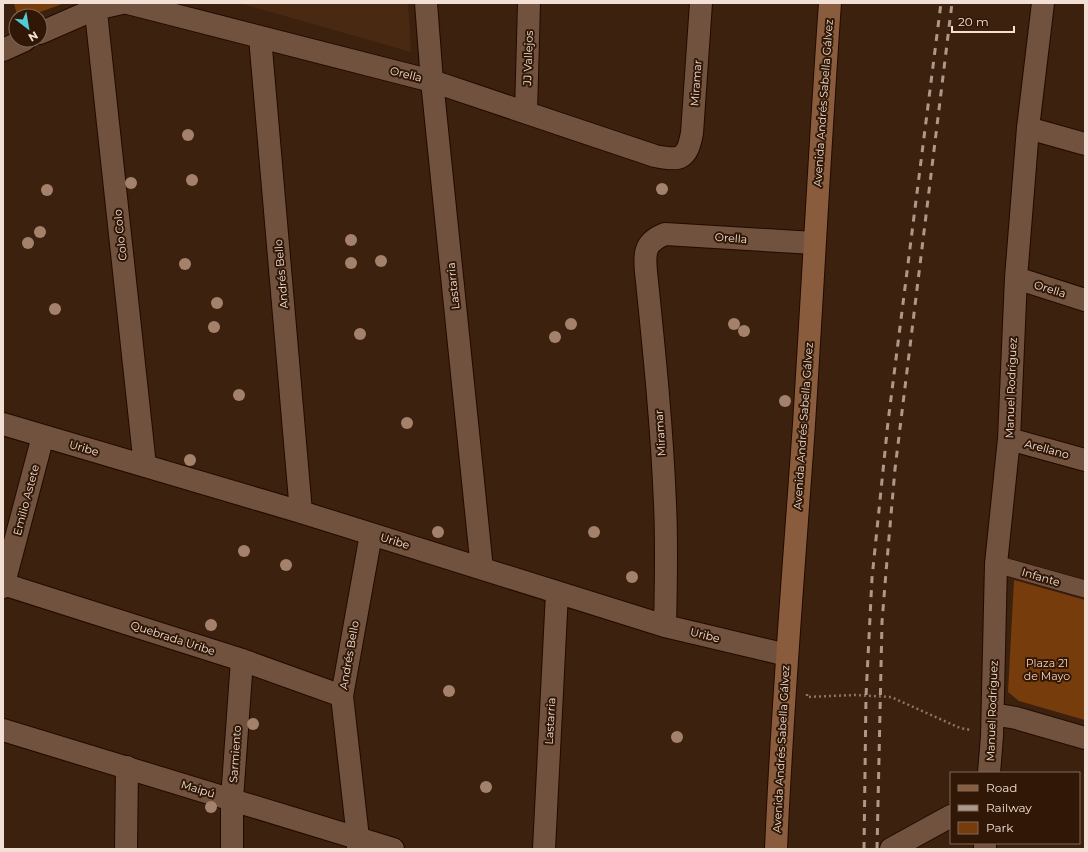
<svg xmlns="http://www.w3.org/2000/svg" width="1088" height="852" font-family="Montserrat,sans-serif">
<rect width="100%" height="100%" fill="#3c210f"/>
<path fill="#492912" d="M239,3h169l3,49z"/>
<path fill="#763c0c" d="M14,3h51l-36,13h-12z
M1014,580l71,20v120l-66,-19 -11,-9z"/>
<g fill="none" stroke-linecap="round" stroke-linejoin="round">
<defs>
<path id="pedestrian" d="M996,564l89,25"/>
<path id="minor" d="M95,3l50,463
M128,3l304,78 223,75c25,5 32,4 37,-23l9,-130
M426,3l6,78 50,488
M40,33l55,-24 27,-6
M260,37l41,475
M3,50l22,-10
M526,112l3,-109
M1028,128l57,16
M3,424l298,88 364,114 122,29
M1009,439l76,21
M3,584l239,76 100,36
M3,587l40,-151
M665,626c1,-41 2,-81 0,-122 -3,-77 -11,-155 -19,-232 -2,-20 -1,-30 19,-38l149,9
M126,849l1,-82
M232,849v-50l10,-139
M358,849v-11l-16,-142 29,-162
M544,849l13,-256"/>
<path id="tertiary" d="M1016,278l69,22
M993,714l23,4 69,20
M3,730l390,119
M989,773l3,-37 4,-172 13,-125 7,-161 12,-150 15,-125
M891,849l60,-33
M985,849v-6"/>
<path id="secondary" d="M776,849c6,-142 18,-283 28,-425 9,-140 16,-281 26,-421"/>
</defs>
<use href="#pedestrian" stroke="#220a00" stroke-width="18"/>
<use href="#minor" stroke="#220a00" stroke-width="24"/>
<use href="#tertiary" stroke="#220a00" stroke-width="24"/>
<use href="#secondary" stroke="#220a00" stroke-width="24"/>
<path stroke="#8c7566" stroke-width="2.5" stroke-dasharray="2 3" stroke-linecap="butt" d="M807,694v3l47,-2 37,2 69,31 11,2"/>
<use href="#pedestrian" stroke="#70523f" stroke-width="17"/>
<use href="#minor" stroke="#70523f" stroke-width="22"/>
<use href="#tertiary" stroke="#70523f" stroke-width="22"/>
<use href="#secondary" stroke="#8a5c3e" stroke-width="22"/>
<path stroke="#ad988a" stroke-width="3" stroke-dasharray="7 7" stroke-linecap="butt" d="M864,849l2,-153 6,-118 16,-156 53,-419
M877,849l5,-227 4,-50 9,-103 57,-466"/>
</g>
<g fill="#a4816b">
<circle cx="188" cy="135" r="6"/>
<circle cx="192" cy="180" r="6"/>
<circle cx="131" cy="183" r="6"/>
<circle cx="662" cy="189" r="6"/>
<circle cx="47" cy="190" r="6"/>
<circle cx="40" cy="232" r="6"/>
<circle cx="351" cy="240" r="6"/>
<circle cx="28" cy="243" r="6"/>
<circle cx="381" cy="261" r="6"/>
<circle cx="351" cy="263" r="6"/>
<circle cx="185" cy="264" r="6"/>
<circle cx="217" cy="303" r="6"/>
<circle cx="55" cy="309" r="6"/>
<circle cx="571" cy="324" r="6"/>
<circle cx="734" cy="324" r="6"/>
<circle cx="214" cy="327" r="6"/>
<circle cx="744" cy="331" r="6"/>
<circle cx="360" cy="334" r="6"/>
<circle cx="555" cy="337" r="6"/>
<circle cx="239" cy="395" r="6"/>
<circle cx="785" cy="401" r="6"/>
<circle cx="407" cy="423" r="6"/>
<circle cx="190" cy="460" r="6"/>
<circle cx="438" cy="532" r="6"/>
<circle cx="594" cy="532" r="6"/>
<circle cx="244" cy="551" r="6"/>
<circle cx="286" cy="565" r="6"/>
<circle cx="632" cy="577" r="6"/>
<circle cx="211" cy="625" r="6"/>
<circle cx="449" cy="691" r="6"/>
<circle cx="253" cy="724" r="6"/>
<circle cx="677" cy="737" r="6"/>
<circle cx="486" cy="787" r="6"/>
<circle cx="211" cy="807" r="6"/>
</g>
<g text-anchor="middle" stroke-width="4" stroke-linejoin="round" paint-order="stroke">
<g font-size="11" fill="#f2e0d5" stroke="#311806">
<text transform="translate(528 58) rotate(-88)" y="4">JJ Vallejos</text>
<text transform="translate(406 74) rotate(14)" y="4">Orella</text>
<text transform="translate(696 83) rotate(-86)" y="4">Miramar</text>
<text transform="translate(823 103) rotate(-86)" y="4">Avenida Andrés Sabella Gálvez</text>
<text transform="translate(120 235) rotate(-96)" y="4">Colo Colo</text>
<text transform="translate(731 238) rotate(4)" y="4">Orella</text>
<text transform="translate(281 274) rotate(-95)" y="4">Andrés Bello</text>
<text transform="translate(453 286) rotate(-96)" y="4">Lastarria</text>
<text transform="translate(1050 289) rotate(17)" y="4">Orella</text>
<text transform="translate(1011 388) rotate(-88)" y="4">Manuel Rodríguez</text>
<text transform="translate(803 426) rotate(-86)" y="4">Avenida Andrés Sabella Gálvez</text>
<text transform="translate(660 433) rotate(-94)" y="4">Miramar</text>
<text transform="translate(84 448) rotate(16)" y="4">Uribe</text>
<text transform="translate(1047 449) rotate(15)" y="4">Arellano</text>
<text transform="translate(26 500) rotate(-75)" y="4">Emilio Astete</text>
<text transform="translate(395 541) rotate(17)" y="4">Uribe</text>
<text transform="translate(1041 577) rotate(16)" y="4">Infante</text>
<text transform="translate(705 635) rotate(14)" y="4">Uribe</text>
<text transform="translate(173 638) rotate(18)" y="4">Quebrada Uribe</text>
<text transform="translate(349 655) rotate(-80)" y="4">Andrés Bello</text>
<text transform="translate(992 711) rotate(-88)" y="4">Manuel Rodríguez</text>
<text transform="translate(550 721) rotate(-87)" y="4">Lastarria</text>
<text transform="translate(781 749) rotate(-87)" y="4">Avenida Andrés Sabella Gálvez</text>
<text transform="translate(235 754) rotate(-86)" y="4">Sarmiento</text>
<text transform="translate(198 789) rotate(17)" y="4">Maipú</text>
</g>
<g font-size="11" fill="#f9d0b6" stroke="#311806">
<text x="1047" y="667">Plaza 21<tspan x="1047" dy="13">de Mayo</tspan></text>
</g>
</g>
<rect width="1088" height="852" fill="none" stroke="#f2e0d5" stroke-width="8"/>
<rect x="950" y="772" width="130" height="72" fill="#311806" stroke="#7e6859"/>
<rect x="958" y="785" width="20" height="6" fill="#8a5c3e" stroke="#7e6859"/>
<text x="986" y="792" font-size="12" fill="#f2e0d5">Road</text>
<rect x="958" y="805" width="20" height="6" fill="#ad988a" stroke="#7e6859"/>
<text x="986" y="812" font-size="12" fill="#f2e0d5">Railway</text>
<rect x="958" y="822" width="20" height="12" fill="#763c0c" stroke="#7e6859"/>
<text x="986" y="832" font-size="12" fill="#f2e0d5">Park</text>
<g transform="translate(28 28) rotate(149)"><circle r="19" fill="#311806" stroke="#7e6859"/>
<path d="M0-3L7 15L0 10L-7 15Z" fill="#52ccd6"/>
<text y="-6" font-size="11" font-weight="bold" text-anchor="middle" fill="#f2e0d5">N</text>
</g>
<path d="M952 26v6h62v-6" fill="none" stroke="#f2e0d5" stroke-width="2"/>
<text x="958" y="26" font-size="12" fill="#f2e0d5" stroke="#311806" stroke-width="3" paint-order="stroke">20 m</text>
</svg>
